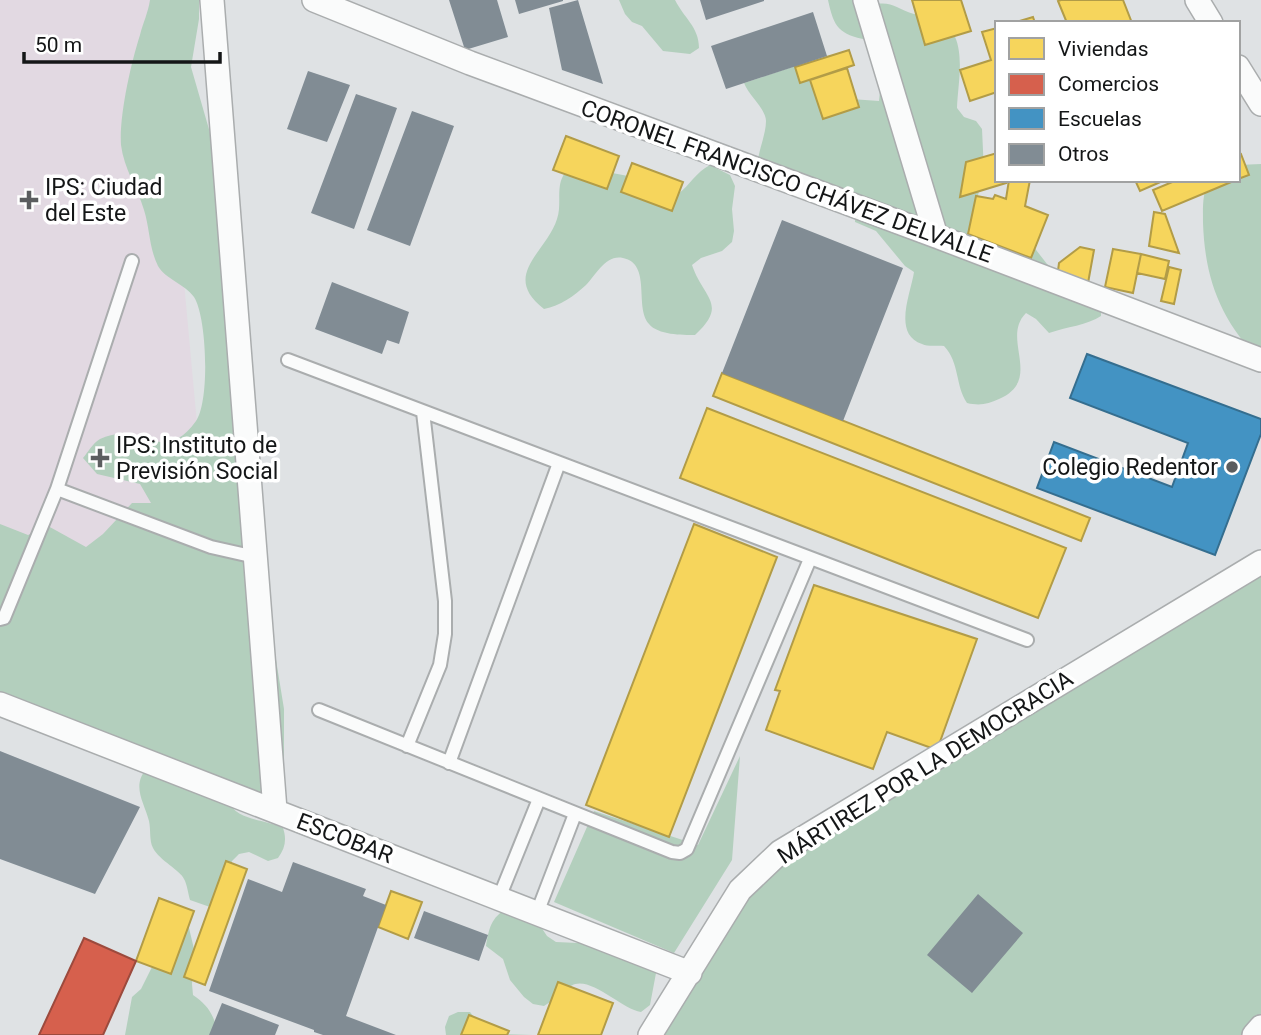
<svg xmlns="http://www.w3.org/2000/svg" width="1261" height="1035" font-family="Roboto,sans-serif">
<rect width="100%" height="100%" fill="#dfe2e4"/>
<path fill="#e2d9e2" d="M0,0h174v173l34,371 -208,128z"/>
<path fill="#b3cfbd" d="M150,0h49v19l-8,48 26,90 48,435 19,117v67l-19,15 -23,3 -15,6c11,22 36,18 56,28 4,12 2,20 -5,30l-10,3 -19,-9 -10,2 -7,7 -3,11 -19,35 -20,-7c-2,-7 -3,-16 -6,-21 -4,-9 -24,-18 -31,-31 -4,-8 -2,-18 -4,-27 -5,-20 -19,-36 0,-55l-60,-15 -89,-50v-177l28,11 20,-9 38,21 17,-13 29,-31h19l-11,-19 -43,-10 -14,-16c5,-6 10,-15 17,-19 40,-20 62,29 96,-18 14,-20 11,-104 -2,-124 -9,-13 -29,-18 -36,-31 -9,-18 -8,-37 -14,-56 -7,-23 -20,-41 -23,-65 -2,-29 10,-82 19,-110 3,-12 8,-22 10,-35z
M619,0h56c9,18 24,27 24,48l-9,6 -27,-3 -21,-25 -10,-4 -7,-8z
M828,0h43l1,5c19,-5 25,4 42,9 7,1 15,1 22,4 34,15 22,60 21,90l7,9 12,4 6,8 2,43 -8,31 57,43 14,18 54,41v11c-13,9 -35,11 -52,17l-13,-14 -10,-6c-26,26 18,66 -27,86 -11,5 -19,7 -32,4 -12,-18 -7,-40 -23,-57 -6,-1 -16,1 -22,-2 -30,-10 -11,-51 -8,-72l-9,-6 -29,-35 -21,-9v-28l-78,-5c-36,-11 -11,-44 -11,-68 0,-12 -17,-25 -22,-38l73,-24 8,22 26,18 28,2 1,-10 -13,-51c-28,-6 -33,-12 -39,-40z
M577,158l30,14 21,4 50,18c12,-9 18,-22 32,-29l20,10 5,11 -3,23 2,22 -2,11 -10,9 -21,7 -9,7c11,33 37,39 3,70 -13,0 -37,0 -46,-11 -15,-17 3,-60 -26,-66 -17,-4 -27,17 -37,27 -12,11 -26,21 -42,24 -44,-34 3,-57 13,-90 5,-14 -1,-30 6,-43 3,-6 9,-12 14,-18z
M1261,164v197c-40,-40 -56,-81 -58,-138 0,-15 -1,-29 6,-43h29v-15z
M1261,562v473h-611l90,-145z
M740,756l-8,104 -58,93 -120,-51 40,-91 104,34z
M507,908l28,10 12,18 9,6 22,1 23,-2 51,23 4,9 -6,32 -9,7c-20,-3 -52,-38 -70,-26 -9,6 -17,14 -27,20l-11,-2 -9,-7 -14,-17 -7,-21 -17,-13c3,-18 5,-28 21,-38z
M179,927l10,1 5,21 -2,35 1,11c15,10 23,22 24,40h-92l7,-38 9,-8 14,-28z
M458,1012h12l7,9 26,13 30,1h-87l-1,-8 4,-11z"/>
<path fill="#f6d55c" stroke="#b29c47" stroke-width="2" d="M912,0h49l10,31 -46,14z
M1061,0h62l9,23h-65l-9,-22z
M1033,17l2,6h-22z
M997,28v64l-27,9 -10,-31 31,-10 -9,-28z
M849,50l5,15 -54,18 -5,-16z
M847,68l12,39 -36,12 -13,-39z
M566,136l53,20 -12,33 -54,-19z
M997,153v27h8l1,3 -46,14 6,-35z
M1241,154l8,21 -11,4v-24z
M632,163l51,19 -11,29 -51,-19z
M1009,180h21l-5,26 23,9 -17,43 -63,-24 8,-38 17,3 2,-4 11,4z
M1135,180h30l-25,11z
M1177,180h59l-74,31 -9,-21z
M1154,212l11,2 14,39 -30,-7z
M1080,247l14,3 -6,33 -31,-5 2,-15z
M1113,249l28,5 -8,39 -28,-6z
M1141,254l28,7 -4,18 -28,-6z
M1169,267l12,3 -7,34 -13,-3z
M722,373l368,145 -9,23 -368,-145z
M707,408l359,140 -28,70 -358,-140z
M694,524l83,33 -108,280 -83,-32z
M814,585l163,54 -40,111 -50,-18 -14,37 -107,-39 14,-39 -5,-1z
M226,861l21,8 -42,116 -21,-8z
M391,891l31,11 -14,37 -30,-12z
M159,898l35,13 -23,63 -35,-13z
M558,982l55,21 -12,32h-63z
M469,1015l40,16 -2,4h-46z"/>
<path fill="#d6604d" stroke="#9c4a3d" stroke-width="2" d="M84,938l52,23 -33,74h-64z"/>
<path fill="#4393c3" stroke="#356e8f" stroke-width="2" d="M1087,354l174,65v15l-46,121 -178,-67 17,-46 118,45 16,-44 -118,-45z"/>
<path fill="#818c94" d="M449,0h48l11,37 -43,13z
M515,0h48v1l-44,13z
M578,0l25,84 -41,-14 -13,-62z
M700,0h64v1l-58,19z
M813,12l14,44 -101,33 -15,-43z
M308,71l42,14 -23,57 -40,-13z
M356,94l41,14 -43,121 -43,-16z
M412,111l42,15 -44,120 -43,-16z
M782,220l121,48 -60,153 -121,-48z
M332,282l77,30 -10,32 -12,-4 -5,14 -67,-25z
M0,751l140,56 -45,87 -95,-35z
M293,862l73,27 -3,7 23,9 -40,111 50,19h-73l-9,-3v-2l-105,-39 39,-112 34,13z
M978,894l45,39 -51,60 -45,-38z
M424,911l64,24 -9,26 -65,-23z
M222,1003l57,22 -4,10h-66z"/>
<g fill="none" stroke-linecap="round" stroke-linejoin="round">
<defs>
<path id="lane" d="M288,360l739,280
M57,489l75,-228
M0,619l4,-1 53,-129 154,58 44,10
M319,710l353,142 8,1 7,-4 123,-290
M407,746l33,-81 5,-31v-33l-22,-189
M449,763l110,-300
M499,898l40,-99
M537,913l38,-99"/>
<path id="street" d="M212,0l63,810
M314,0l156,63 466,173 325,124
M865,0l71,236
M1197,0l14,23
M1238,67l23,37
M0,704l690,269
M650,1035l90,-145 40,-38 481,-290
M1254,1035l7,-8"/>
</defs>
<use href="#lane" stroke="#aaadae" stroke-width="16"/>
<use href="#street" stroke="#aaadae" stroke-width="26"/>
<use href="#lane" stroke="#fafbfb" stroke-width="12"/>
<use href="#street" stroke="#fafbfb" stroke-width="23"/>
</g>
<g fill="#5b5d5f" stroke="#fff" stroke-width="2.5">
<path d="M25.5 189.5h7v7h7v7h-7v7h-7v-7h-7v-7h7z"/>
<path d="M96.5 447.5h7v7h7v7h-7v7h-7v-7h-7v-7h7z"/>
<circle cx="1232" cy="467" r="7"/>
</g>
<g text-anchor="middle" stroke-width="7" stroke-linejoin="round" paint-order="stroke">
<g font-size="23" fill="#141617" stroke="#fff">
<text transform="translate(787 181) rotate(20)" y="8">CORONEL FRANCISCO CHÁVEZ DELVALLE</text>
<text transform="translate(925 767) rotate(-32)" y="8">MÁRTIREZ POR LA DEMOCRACIA</text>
<text transform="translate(345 838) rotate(21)" y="8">ESCOBAR</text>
</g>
<g font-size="23" fill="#141617" stroke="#fff" text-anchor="start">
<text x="45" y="195">IPS: Ciudad<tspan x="45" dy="26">del Este</tspan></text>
<text x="116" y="453">IPS: Instituto de<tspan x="116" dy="26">Previsión Social</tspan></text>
<text x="1218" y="475" text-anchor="end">Colegio Redentor</text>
</g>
</g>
<rect x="995" y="21" width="245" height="161" fill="#ffffff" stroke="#a1a2a2" stroke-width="2"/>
<rect x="1009" y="38" width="35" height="21" fill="#f6d55c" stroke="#a1a2a2" stroke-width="2"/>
<text x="1058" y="56" font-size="21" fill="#141617">Viviendas</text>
<rect x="1009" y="74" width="35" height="21" fill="#d6604d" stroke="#a1a2a2" stroke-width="2"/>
<text x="1058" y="91" font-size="21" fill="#141617">Comercios</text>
<rect x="1009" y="108" width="35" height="21" fill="#4393c3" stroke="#a1a2a2" stroke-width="2"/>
<text x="1058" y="126" font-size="21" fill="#141617">Escuelas</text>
<rect x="1009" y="144" width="35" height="21" fill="#818c94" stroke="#a1a2a2" stroke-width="2"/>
<text x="1058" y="161" font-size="21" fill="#141617">Otros</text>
<path d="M24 52v10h196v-10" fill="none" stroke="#141617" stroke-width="3.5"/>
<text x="35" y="52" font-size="21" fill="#141617" stroke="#ffffff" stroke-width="5" paint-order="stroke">50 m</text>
</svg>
